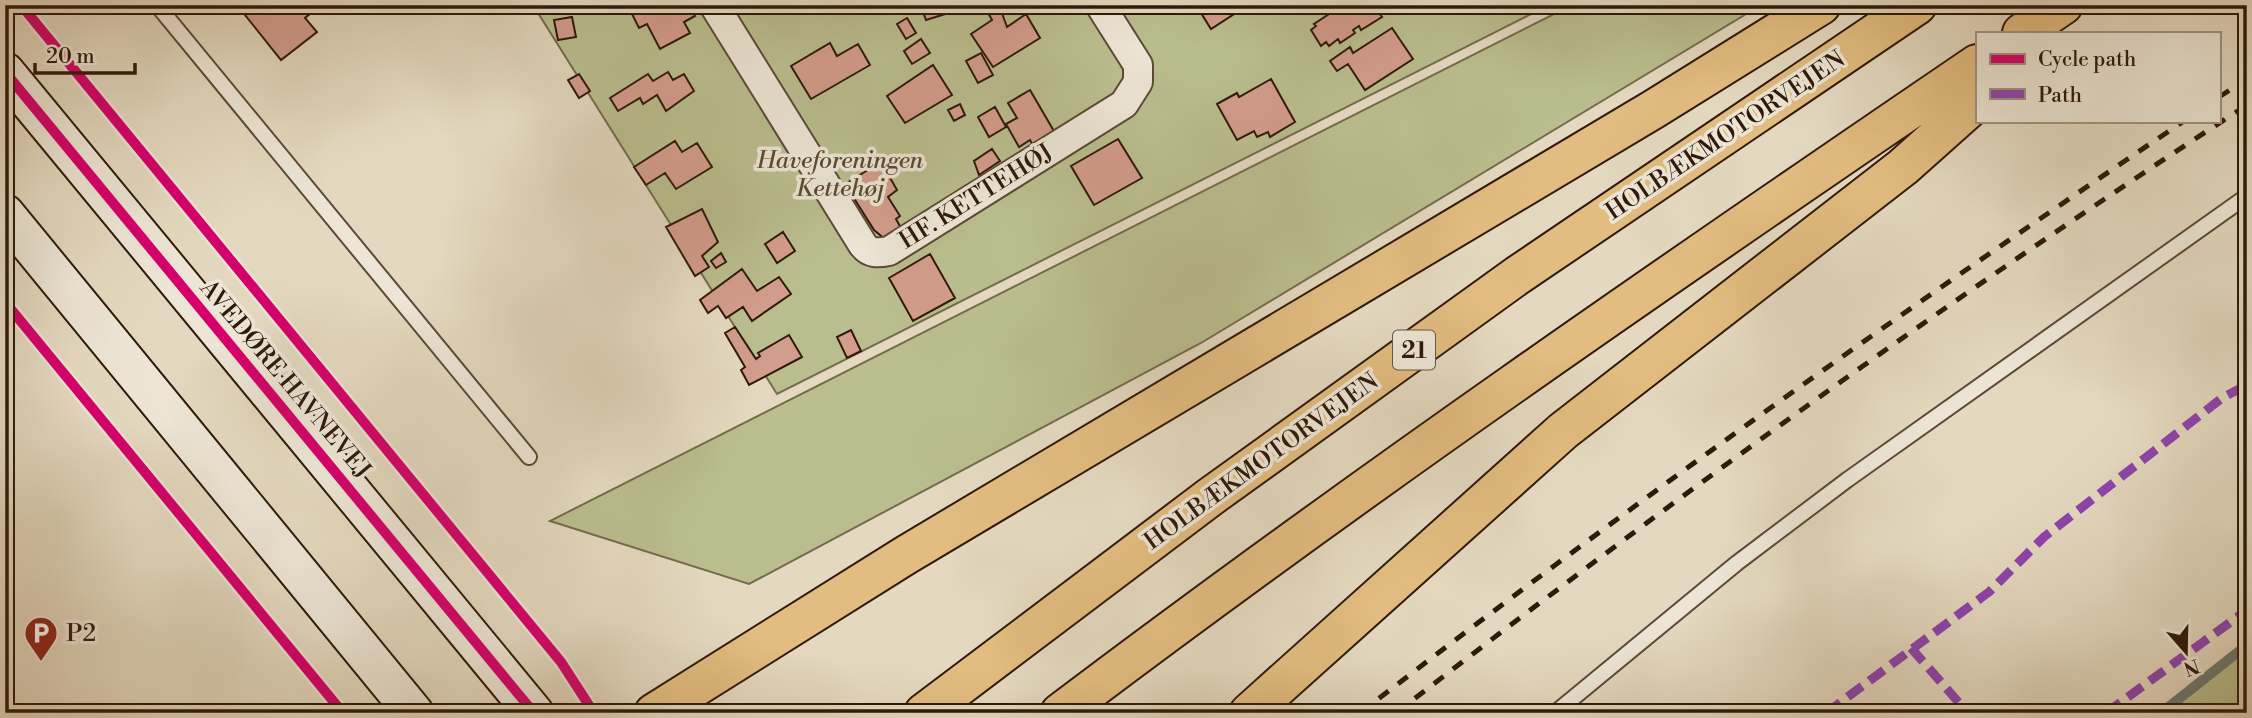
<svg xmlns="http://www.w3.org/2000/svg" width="2252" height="718" font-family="'Libre Bodoni',serif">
<rect width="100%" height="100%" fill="#e4d9c0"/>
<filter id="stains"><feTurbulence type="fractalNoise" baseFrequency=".00286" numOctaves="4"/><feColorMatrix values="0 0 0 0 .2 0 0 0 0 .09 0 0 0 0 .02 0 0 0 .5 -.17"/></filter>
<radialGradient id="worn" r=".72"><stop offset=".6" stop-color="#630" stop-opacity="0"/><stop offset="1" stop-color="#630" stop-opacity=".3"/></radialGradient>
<path fill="#babe8e" stroke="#746c4c" stroke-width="2" d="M533,5h1016l-772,389z
M1572,5h189l-560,338 -452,241 -199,-63z
M2247,645v68h-86z"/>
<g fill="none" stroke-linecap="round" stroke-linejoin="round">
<path stroke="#6c7a71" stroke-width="10" d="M2161,713l86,-68"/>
</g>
<path fill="#d39d8d" stroke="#2e190a" stroke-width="2" d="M237,5h84l-16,13 12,14 -36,28z
M643,5h47l5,11 -11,6 6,11 -30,16 -13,-25 -8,4 -8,-16z
M931,5h22l2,6 -29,9 -4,-11z
M999,5l8,22 19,-13 14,24 -47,29 -22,-33 21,-14 -5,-9z
M1196,5h52l-37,24z
M1343,5h49l-13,8 3,4 -21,13 -2,-4 -6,4 2,3 -15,10 -2,-4 -9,7 -3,-4 -5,4 -10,-16 5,-4 -2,-2z
M572,17l4,20 -18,3 -4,-20z
M907,18l9,15 -10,6 -9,-15z
M1392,28l21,31 -48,31 -17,-26 -11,7 -7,-10 20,-14 3,6z
M921,39l9,14 -18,11 -8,-13z
M830,43l7,13 21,-12 12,21 -59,34 -20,-33z
M981,53l12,22 -15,8 -12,-22z
M933,65l19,30 -47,28 -18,-27z
M668,72l5,8 11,-6 10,17 -28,20 -9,-16 -14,9 -3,-6 -22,13 -8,-13 38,-24 5,7z
M579,74l11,17 -11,7 -11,-18z
M1271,79l24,43 -25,15 -2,-5 -11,5 -3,-6 -17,9 -20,-36 20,-11 2,4z
M1030,90l25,43 -22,13 -3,-6 -11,7 -13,-23 11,-6 -9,-15z
M960,104l5,11 -11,6 -6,-11z
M995,107l11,20 -17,10 -11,-20z
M1118,139l24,39 -48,27 -23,-39z
M675,141l7,11 15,-9 15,24 -36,22 -11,-16 -19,12 -12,-18z
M992,149l8,12 -21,14 -5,-14z
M881,162l16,28 -9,7 12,19 -4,3 6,11 -16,10 -12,-10 -29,-46z
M702,209l16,33 -16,14 7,11 -14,9 -29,-49z
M783,232l12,19 -18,12 -12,-19z
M721,253l5,9 -10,6 -5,-7z
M930,254l25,44 -42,23 -24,-43z
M742,269l15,22 22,-14 12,17 -39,27 -9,-14 -17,11 -8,-12 -10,7 -8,-13z
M735,327l21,32 4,-3 -2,-3 31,-18 13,22 -53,28 -8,-15 4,-3 -20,-34z
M851,330l10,21 -14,7 -10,-21z"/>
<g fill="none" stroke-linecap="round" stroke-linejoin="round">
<defs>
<path id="lane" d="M157,5l372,452
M1555,713l182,-150 110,-83 400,-284"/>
<path id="street" d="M714,5l149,240c7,9 15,8 26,6l235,-147 14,-22v-17l-38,-60"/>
<path id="secondary" d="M5,72l529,641
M5,214l409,499"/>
<path id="highway" d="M2022,33l41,-28
M654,713l252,-158 748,-446 167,-104
M924,713l286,-216 308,-222 399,-270
M1060,713c299,-226 607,-438 917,-649
M1249,713l314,-282 340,-264 74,-66"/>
</defs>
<use href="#lane" stroke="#5c4938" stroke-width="18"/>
<use href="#street" stroke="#5c4938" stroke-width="32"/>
<use href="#secondary" stroke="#2e190a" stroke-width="42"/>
<use href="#highway" stroke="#2e190a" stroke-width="42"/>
<use href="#lane" stroke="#ede6d6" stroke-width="14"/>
<use href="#street" stroke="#ede6d6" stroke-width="28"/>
<use href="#secondary" stroke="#ede6d6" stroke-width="38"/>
<use href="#highway" stroke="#e2bc80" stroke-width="38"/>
<path stroke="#2e190a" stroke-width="5" stroke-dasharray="12 12" stroke-linecap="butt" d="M2219,97l28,-18
M1360,713c268,-207 543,-403 824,-592
M1396,713c275,-213 558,-418 851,-608"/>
<path stroke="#8e44ad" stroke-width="9" stroke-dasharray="18 9" stroke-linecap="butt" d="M1911,648l57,65
M1826,713l163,-121 55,-55 178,-139 25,-13
M2106,713l141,-103"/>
<defs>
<path id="cycleway" d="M21,5l540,657 33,51
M5,72l529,641
M5,302l338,411"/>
</defs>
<use href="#cycleway" stroke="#ede6d6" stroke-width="15"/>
<use href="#cycleway" stroke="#d6006c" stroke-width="10"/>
</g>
<defs>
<symbol id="parking-pin" viewBox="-11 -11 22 30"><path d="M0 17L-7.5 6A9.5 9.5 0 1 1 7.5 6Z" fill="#8f2418" stroke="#ede6d6"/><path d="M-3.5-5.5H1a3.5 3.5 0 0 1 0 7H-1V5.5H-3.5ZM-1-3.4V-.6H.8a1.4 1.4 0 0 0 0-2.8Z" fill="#fff"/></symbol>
</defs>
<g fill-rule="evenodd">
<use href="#parking-pin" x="22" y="614" width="38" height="52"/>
</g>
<g text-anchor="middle" stroke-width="7" stroke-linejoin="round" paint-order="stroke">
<rect fill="#ede6d6" stroke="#675647" stroke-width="2" x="1393" y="330.5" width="42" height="39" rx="5"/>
<g font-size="23" font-weight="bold" fill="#2e190a">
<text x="1414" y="358">21</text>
</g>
<g font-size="24" fill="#2e190a" stroke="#ede6d6">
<text transform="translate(1725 135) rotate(-34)" y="8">HOLBÆKMOTORVEJEN</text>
<text transform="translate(976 196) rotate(-32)" y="8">HF. KETTEHØJ</text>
<text transform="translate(286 379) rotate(50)" y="8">AVEDØRE HAVNEVEJ</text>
<text transform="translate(1261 461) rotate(-36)" y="8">HOLBÆKMOTORVEJEN</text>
</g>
<g font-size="24" font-style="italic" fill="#584b32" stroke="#ede6d6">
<text x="840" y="168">Haveforeningen<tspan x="840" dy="28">Kettehøj</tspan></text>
</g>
<g font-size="24" fill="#2e190a" stroke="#ede6d6" text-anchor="start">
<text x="66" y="641">P2</text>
</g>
</g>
<rect width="2252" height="718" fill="none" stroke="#e4d9c0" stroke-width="28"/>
<rect x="7" y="7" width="2238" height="704" fill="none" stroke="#2e190a" stroke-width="3.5"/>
<rect x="14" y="14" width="2224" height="690" fill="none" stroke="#2e190a" stroke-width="2"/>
<rect x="1976" y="32" width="245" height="91" fill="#ede6d6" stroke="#a19484" stroke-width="2"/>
<rect x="1990" y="54" width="35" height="10" fill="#d6006c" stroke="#a19484" stroke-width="2"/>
<text x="2038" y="66" font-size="21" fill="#2e190a">Cycle path</text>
<rect x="1990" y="89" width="35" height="10" fill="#8e44ad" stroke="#a19484" stroke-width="2"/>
<text x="2038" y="102" font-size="21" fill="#2e190a">Path</text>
<g transform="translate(2186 652) rotate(160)" stroke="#ede6d6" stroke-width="5" paint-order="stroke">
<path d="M0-5L12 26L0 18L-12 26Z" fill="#2e190a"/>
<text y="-10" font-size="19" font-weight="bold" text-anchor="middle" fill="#2e190a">N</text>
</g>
<path d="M35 63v10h100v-10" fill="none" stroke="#2e190a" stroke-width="3.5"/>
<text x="46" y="63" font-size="21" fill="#2e190a" stroke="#ede6d6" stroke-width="5" paint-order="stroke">20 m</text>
<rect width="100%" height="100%" filter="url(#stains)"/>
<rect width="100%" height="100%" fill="url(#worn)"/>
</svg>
